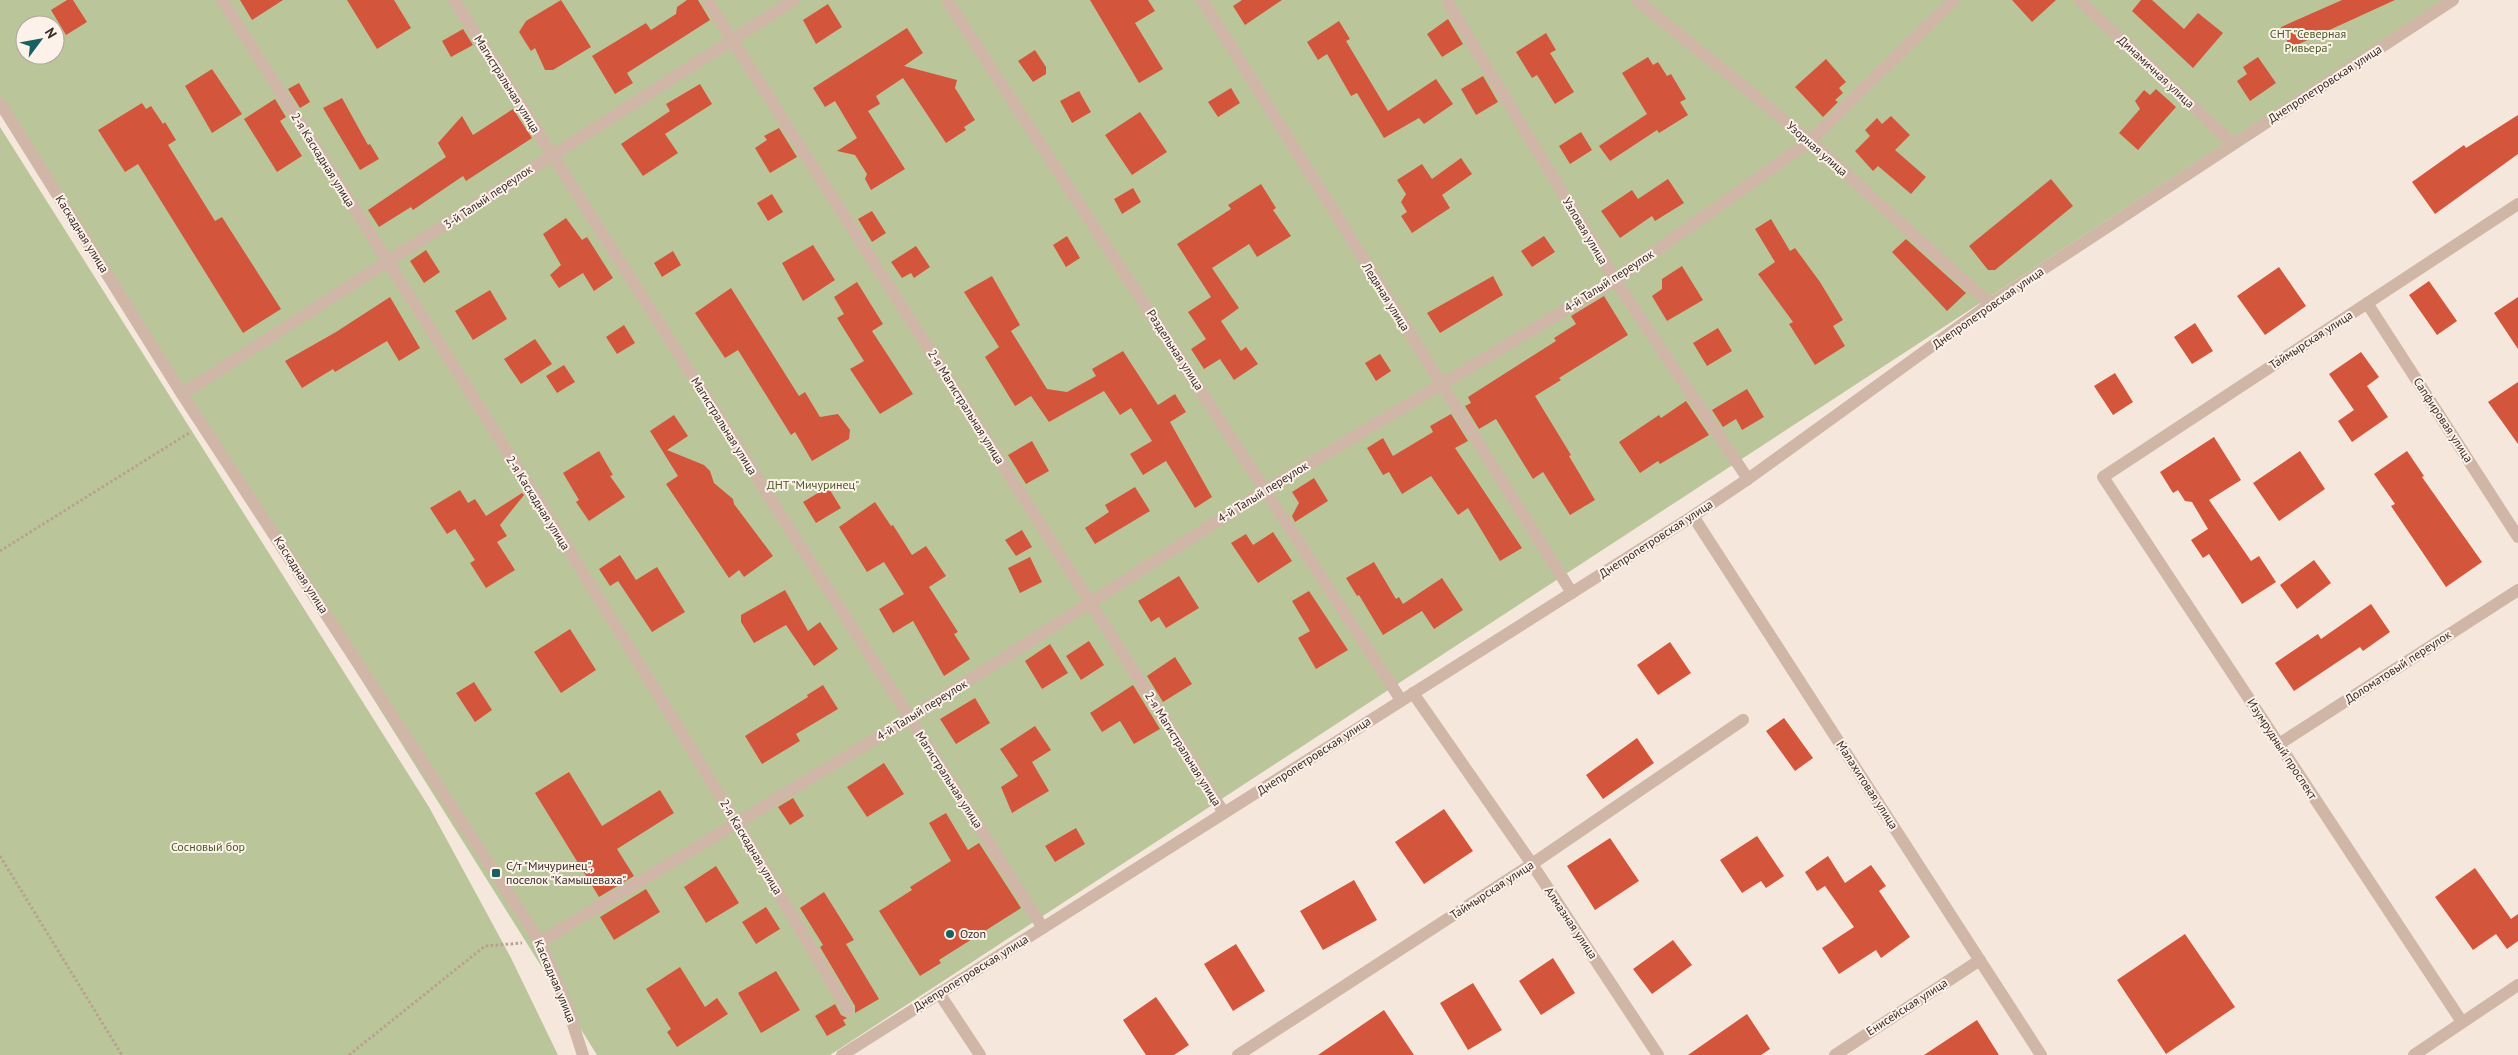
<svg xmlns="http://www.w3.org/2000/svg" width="2518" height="1055" font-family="'PT Sans',sans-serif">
<rect width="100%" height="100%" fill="#f5e7dc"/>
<path fill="#bac69a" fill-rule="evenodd" d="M0,0h2448l-148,94 -1470,961h-233l-597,-951zM25,25h30v30h-30z
M0,127l429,680 81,149 48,99h-558z"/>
<path fill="#d3563c" d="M67,0h6l14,22 -21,13 -15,-25z
M240,0h43l-31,20z
M347,0h47l17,28 -34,21z
M561,0l30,47 -38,23h-8l-10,-22 -4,3 -12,-19 7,-11z
M687,0h11l12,20 -83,53 6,10 -18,11 -23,-38 54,-33 5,7 25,-16 1,-7z
M1090,0h58l7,11 -20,12 28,46 -24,14z
M1242,0h40l-37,25 -12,-19z
M2012,0h44l-24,22z
M2141,0h11l32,29 14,-16 25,20 -30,35 -61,-57z
M2342,0h53l-105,48 -9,-21z
M828,4l14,23 -26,17 -13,-24z
M1448,19l15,25 -21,13 -15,-23z
M1339,21l11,18 -4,2 42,70 48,-32 17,25 -29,20 -5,-6 -35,20 -27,-45 -6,3 -24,-42 -9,6 -11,-18z
M907,28l16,25 -19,13 53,14 -2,8 20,32 -11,7 2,3 -20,13 -43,-65 -27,18 4,8 -12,7 37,58 -34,21 -6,-11 2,-5 -12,-19 -18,-4 20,-13 -22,-37 -10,6 -12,-19z
M463,29l10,16 -22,12 -9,-16z
M1546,33l10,17 -6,3 24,39 -19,12 -18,-29 -5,3 -16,-26z
M1035,50l11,17v7l-13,8 -15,-21z
M1648,57l5,8 5,-3 9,14 4,-2 15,25 -6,3 8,13 -29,18 -2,-3 -47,31 -11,-15 48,-32 -25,-41z
M2258,57l18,26 -26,18 -13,-20 10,-7 -4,-7z
M1826,59l20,23 -7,6 4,5 -8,7 3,2 -15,15 -28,-30z
M212,69l30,45 -30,19 -27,-47z
M1483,76l15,26 -22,13 -15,-26z
M299,83l11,19 -10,6 -12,-19z
M700,84l12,20 -47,30 13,19 -35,23 -22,-32 49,-33 -4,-7z
M1231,88l9,15 -22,14 -10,-15z
M2156,89l20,18 -38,43 -19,-17 21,-24 -5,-8 9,-11 6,5z
M1079,91l12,21 -19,11 -12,-22z
M342,98l26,47 2,-1 9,15 -19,11 -37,-62z
M275,99l11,18 -6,4 22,35 -25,16 -33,-53z
M142,103l4,6 5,-3 12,18 2,-2 11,18 -8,5 47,76 7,-4 59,92 -38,24 -105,-169 -13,8 -27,-42z
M513,109l19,29 -66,43 -3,-5 -50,34 -2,-3 -32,20 -11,-17 78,-53 -8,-14 24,-27 11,19z
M1140,112l27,40 -35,23 -27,-40z
M2518,115v39l-83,60 -23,-32 52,-37 2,3z
M1891,116l19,19 -15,15 31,27 -15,17 -33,-28 -5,5 -18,-20 15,-15 -5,-6 12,-12 5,6z
M779,128l18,29 -27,16 -15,-25 12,-8 -3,-4z
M1581,132l11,18 -22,14 -11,-18z
M1461,158l11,16 -30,21 8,13 -38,25 -11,-17 6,-4 -6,-10 5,-8 -9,-14 25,-16 10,15z
M1668,179l16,24 -29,18 -3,-5 -32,22 -19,-27 31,-21 6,9z
M2051,179l22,27 -78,64h-7l-19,-24z
M1261,184l15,24 -3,2 18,26 -34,21 -8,-13 -37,24 27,40 -18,13 20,30 5,-4 12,17 -24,16 -14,-21 -16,10 -13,-20 15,-10 -18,-27 23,-15 -34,-53 54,-35 -3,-4z
M1133,188l8,14 -19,12 -8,-15z
M772,194l11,18 -15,9 -11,-18z
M872,211l14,22 -14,9 -14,-23z
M566,218l16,22 5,-3 26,41 -19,13 -11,-18 -24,15 -9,-13 11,-10 -18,-31z
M1771,219l19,32 5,-3 25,34 23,38 -10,6 12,20 -30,19 -26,-41 4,-2 -35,-48 17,-12 -20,-33z
M1067,236l13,22 -14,9 -13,-22z
M1544,236l11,16 -23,15 -11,-16z
M1906,239l60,54 -19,18 -55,-59z
M813,245l22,35 -32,21 -21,-38z
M916,246l14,21 -16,11 -3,-5 -9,5 -11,-16z
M426,250l14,22 -16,11 -14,-22z
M673,251l8,14 -19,12 -8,-14z
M1682,266l21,34 -36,21 -15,-25 10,-7v-10z
M2279,267l27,39 -41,29 -28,-39z
M992,276l28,49 -9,6 36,58 20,3 29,-16 -4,-7 31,-18 35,54 17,-11 11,18 -16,10 42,75 -17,11 -29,-47 -23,14 -13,-21 22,-13 -21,-33 -11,7 -16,-24 -55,31 -18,-26 -16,10 -30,-49 14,-10 -35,-55z
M1493,276l10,19 -63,38 -13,-20z
M2429,281l28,40 -20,14 -28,-40z
M857,282l26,42 -11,7 41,63 -33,20 -30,-45 14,-8 -27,-43 7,-4 -10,-17z
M731,288l68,108 6,-4 15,25 18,-3 12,16 -1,9 -37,22 -17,-29 -4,3 -53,-85 -13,8 -30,-45z
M490,290l17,29 -34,21 -18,-29z
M1604,296l24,39 -69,43 2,2 -26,16 36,59 -2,1 26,44 -25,15 -27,-43 -10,7 -37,-60 -17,10 -14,-23 6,-3 -3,-6 88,-56 -2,-3 22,-14 -5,-8z
M390,297l30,51 -21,13 -12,-20 -52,31 -2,-3 -31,19 -17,-27 51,-29z
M2518,297v52l-24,-36z
M2195,323l18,28 -21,13 -18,-27z
M624,325l11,18 -18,11 -11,-17z
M1718,328l14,23 -25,15 -14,-23z
M535,339l17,25 -31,20 -17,-25z
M2361,352l18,25 -12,9 21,31 -36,25 -14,-21 16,-11 -25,-36z
M1380,354l11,17 -15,10 -11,-18z
M564,365l11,17 -18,11 -11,-17z
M2115,373l18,29 -20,13 -19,-29z
M2518,382v62l-30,-42z
M1747,389l17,28 -22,13 -6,-11 -13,8 -11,-17z
M1686,401l23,34 -49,29 -2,-3 -18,12 -21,-31 40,-27 2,3z
M1451,414l17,27 -13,7 67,100 -22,13 -32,-53 -10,7 -27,-39 -29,18 -13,-22 -6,3 -16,-27 16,-10 10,18 40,-24 -3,-6z
M674,415l14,21 -21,14 37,15 6,6 4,12 19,16 1,5 39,52 -29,21 -5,-7 -10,8 -63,-94 12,-8 -28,-45z
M2214,437l27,43 -32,20 42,61 8,-5 17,26 -34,22 -33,-50 -6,4 -12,-18 17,-11 -16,-27 -7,-1 -7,-11 -5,3 -13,-21z
M1032,441l17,30 -23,13 -18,-29z
M599,451l14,24 -3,1 15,21 -36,24 -13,-19 3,-2 -16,-27z
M2300,451l25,38 -46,32 -26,-38z
M2407,451l17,25 -2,1 60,85 -36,25 -55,-81 4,-2 -21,-30z
M1314,478l14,23 -33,21 -3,-6 7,-13 -7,-11z
M828,487l13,21 -25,15 -13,-21z
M1135,487l15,24 -55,33 -10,-16 24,-16 -4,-7z
M460,490l8,13 7,-4 11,17 36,-23 2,2 -24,30 7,11 -10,6 18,28 -29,18 -16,-25 5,-3 -20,-31 -8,5 -17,-26z
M875,502l16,24 2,-1 19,30 14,-9 20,30 -17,11 29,45 -4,2 16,25 -26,17 -31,-55 -20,12 -14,-24 25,-15 -20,-32 -17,10 -28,-45z
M1022,530l10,17 -16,9 -11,-16z
M1273,532l19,29 -34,22 -27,-40 15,-9 7,11z
M620,555l16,25 21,-13 28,45 -33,20 -34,-51 -8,5 -11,-17z
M1030,557l12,25 -22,11 -12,-25z
M2314,560l17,23 -34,26 -17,-24z
M1374,562l22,37 3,-2 4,7 39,-26 21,32 -29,19 -12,-18 -39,24 -24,-40 -2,1 -11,-18z
M1179,576l20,32 -33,20 -7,-11 -8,5 -13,-21z
M785,590l23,41 12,-9 18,27 -24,17 -28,-41 -32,18 -13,-21v-7z
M1309,591l39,59 -32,19 -18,-31 12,-7 -18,-30z
M2371,604l19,28 -27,19 -3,-4 -66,44 -19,-28 43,-29 3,5z
M570,629l26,41 -35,23 -27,-41z
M1089,641l15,24 -23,15 -15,-24z
M1670,642l21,31 -33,22 -21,-30z
M1050,644l18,29 -26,16 -17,-28z
M1175,657l17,27 -29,18 -16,-26z
M474,682l18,28 -17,12 -19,-29z
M823,685l15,24 -42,25 4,7 -38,23 -17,-28 63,-39 -1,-2z
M1133,685l27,44 -26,15 -14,-23 -18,11 -12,-19z
M975,698l15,25 -34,21 -16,-25z
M1784,718l29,40 -18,13 -29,-40z
M1035,726l16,24 -19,12 17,29 -37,22 -11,-26 17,-11 -18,-27z
M1637,738l17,25 -51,36 -17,-24z
M884,763l20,31 -37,23 -20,-30z
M569,772l33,54 58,-36 14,23 -57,36 17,27 -35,21 -64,-104z
M793,798l11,18 -14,9 -12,-18z
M1444,809l29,42 -49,33 -29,-42z
M946,813l22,37 11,-7 42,65 -82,52 2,3 -21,13 -41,-65 33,-21 -2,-3 41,-26 -22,-38z
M1076,828l9,16 -30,18 -10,-16z
M1757,836l27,40 -18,12 -5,-7 -19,12 -22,-33z
M1610,838l29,43 -44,29 -28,-44z
M1828,856l17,27 26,-18 15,21 -7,5 31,46 -29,21 -5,-8 -37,24 -17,-26 32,-21 -29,-41 -8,5 -12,-19z
M716,866l23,37 -33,20 -22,-36z
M2475,868l36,51 7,-5v27l-11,8 -11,-15 -23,16 -38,-53z
M1354,880l23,40 -54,30 -23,-39z
M646,889l14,23 -46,28 -14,-23z
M824,892l30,48 -8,4 33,55 -24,14v-7l-35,-59 3,-2 -23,-37z
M766,907l14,22 -24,15 -14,-22z
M2185,934l50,73 -69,47 -49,-74z
M1673,940l19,25 -40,29 -19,-25z
M1236,944l29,47 -32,20 -29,-47z
M1553,958l22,35 -34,22 -22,-34z
M680,967l25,40 12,-9 11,16 -51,33 -10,-15 4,-3 -25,-40z
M776,971l24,39 -39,23 -23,-40z
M1473,983l29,47 -34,20 -28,-47z
M1156,997l33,48 -15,10h-28l-23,-35z
M835,1004l6,11 6,3 -4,2 3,5 -19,11 -12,-20z
M1384,1010l30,45h-96z
M1747,1014l23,35 -9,6h-73z
M1977,1020l22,35h-75z"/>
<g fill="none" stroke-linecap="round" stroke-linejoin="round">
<path stroke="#bba090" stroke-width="3" stroke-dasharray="2.5 2.5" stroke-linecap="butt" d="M0,551l189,-118
M0,856l122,199
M349,1055l136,-109 37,-3"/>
<path stroke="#cfb6a6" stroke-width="12" d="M222,0c212,334 425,669 626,1010
M454,0l589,928
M707,0l517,813
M947,0l454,700
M1202,0l370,593
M1637,0l173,141 180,163
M1448,3l167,277 133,199
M182,394c205,-130 407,-264 612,-394
M540,942l370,-224 356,-228 349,-210 195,-139 144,-141"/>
<path stroke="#cfb6a6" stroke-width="12" d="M2079,0l154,144
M2367,303l151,234
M1693,516l55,-37 242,-175 463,-304
M1413,693l119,171 126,191
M2279,744l239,-154
M939,993l41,62
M2462,1022l-359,-545 415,-273
M1238,1055l294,-191 211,-144
M1835,1055l145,-95
M2414,1055l104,-70"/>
<path stroke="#cfb6a6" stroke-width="12" d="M0,103l182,291 358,548 26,61 17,52
M842,1055l851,-539 348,539"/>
</g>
<g fill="#186160" stroke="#fcf2e9" stroke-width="2">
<rect x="491" y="868" width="10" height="10" rx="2.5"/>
<circle cx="950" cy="934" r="5"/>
</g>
<g text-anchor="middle" stroke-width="4" stroke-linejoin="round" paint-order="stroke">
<g font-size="12" fill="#4c5b28" stroke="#fcf2e9">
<text x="2308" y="38">СНТ "Северная<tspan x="2308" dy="14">Ривьера"</tspan></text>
<text x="813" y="489">ДНТ "Мичуринец"</text>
<text x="208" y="851">Сосновый бор</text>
</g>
<g font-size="12" fill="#3a2c28" stroke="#fcf2e9">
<text transform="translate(2156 72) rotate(43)" y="4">Динамичная улица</text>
<text transform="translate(507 84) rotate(58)" y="4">Магистральная улица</text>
<text transform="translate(2325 84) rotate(-33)" y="4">Днепропетровская улица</text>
<text transform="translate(1817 149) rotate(41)" y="4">Узорная улица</text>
<text transform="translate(323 160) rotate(58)" y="4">2-я Каскадная улица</text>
<text transform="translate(488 197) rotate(-34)" y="4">3-й Талый переулок</text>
<text transform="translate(1585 231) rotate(59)" y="4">Узловая улица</text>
<text transform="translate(82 234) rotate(58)" y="4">Каскадная улица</text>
<text transform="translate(1609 281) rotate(-33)" y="4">4-й Талый переулок</text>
<text transform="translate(1386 297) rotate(58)" y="4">Ледяная улица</text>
<text transform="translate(1988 308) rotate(-35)" y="4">Днепропетровская улица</text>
<text transform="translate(2311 340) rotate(-33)" y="4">Таймырская улица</text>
<text transform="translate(1175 350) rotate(57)" y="4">Раздельная улица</text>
<text transform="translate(966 407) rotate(58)" y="4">2-я Магистральная улица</text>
<text transform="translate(2443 420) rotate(57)" y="4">Сапфировая улица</text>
<text transform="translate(724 426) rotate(58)" y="4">Магистральная улица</text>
<text transform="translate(1263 492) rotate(-32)" y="4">4-й Талый переулок</text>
<text transform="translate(538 503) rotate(58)" y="4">2-я Каскадная улица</text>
<text transform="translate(1656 539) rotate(-33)" y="4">Днепропетровская улица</text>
<text transform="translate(301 575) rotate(57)" y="4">Каскадная улица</text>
<text transform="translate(2398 667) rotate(-33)" y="4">Доломатовый переулок</text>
<text transform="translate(922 710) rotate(-32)" y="4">4-й Талый переулок</text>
<text transform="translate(1183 749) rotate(58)" y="4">2-я Магистральная улица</text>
<text transform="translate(2282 749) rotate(57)" y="4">Изумрудный проспект</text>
<text transform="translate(1314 756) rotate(-33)" y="4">Днепропетровская улица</text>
<text transform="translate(949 780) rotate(57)" y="4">Магистральная улица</text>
<text transform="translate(1867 785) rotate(57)" y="4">Малахитовая улица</text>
<text transform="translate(751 847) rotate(59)" y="4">2-я Каскадная улица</text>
<text transform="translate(1492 890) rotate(-33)" y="4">Таймырская улица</text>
<text transform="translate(1571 923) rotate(56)" y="4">Алмазная улица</text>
<text transform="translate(971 973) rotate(-32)" y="4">Днепропетровская улица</text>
<text transform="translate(555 981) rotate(67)" y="4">Каскадная улица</text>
<text transform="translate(1907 1007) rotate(-33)" y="4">Енисейская улица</text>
</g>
<g font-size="12" fill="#3a2c28" stroke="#fcf2e9" text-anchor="start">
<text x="506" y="870">С/т "Мичуринец",<tspan x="506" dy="14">поселок "Камышеваха"</tspan></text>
<text x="960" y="938">Ozon</text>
</g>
</g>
<g transform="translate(40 40) rotate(58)"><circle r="24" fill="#fcf2e9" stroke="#aea39c"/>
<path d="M0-4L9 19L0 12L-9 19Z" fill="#186160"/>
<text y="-8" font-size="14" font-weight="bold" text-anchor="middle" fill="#3a2c28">N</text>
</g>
</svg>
